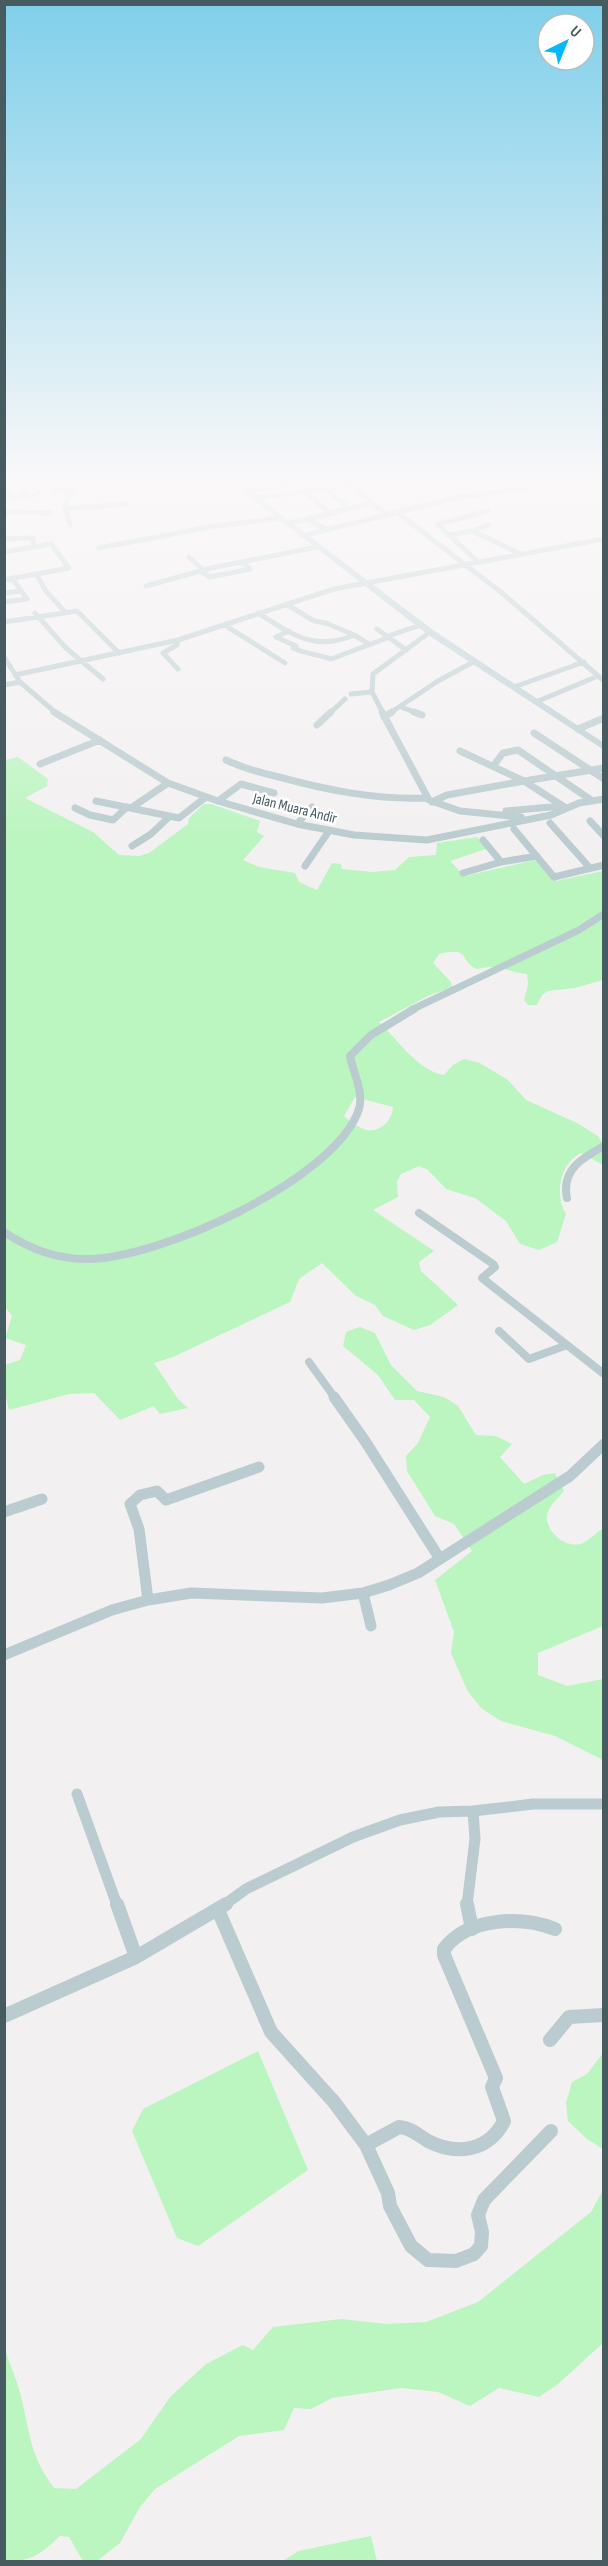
<svg xmlns="http://www.w3.org/2000/svg" width="608" height="2566" font-family="'Sofia Sans Condensed',sans-serif">
<rect width="100%" height="100%" fill="#f3f0f1"/>
<path fill="#bbf5c0" fill-rule="evenodd" d="M18,757l30,22 -1,7 -22,12 68,34 26,23 20,1 10,-3 39,-29 1,-6 15,-14h7l49,17 -3,11 7,4 -21,24 16,7 36,6 4,9 18,8 15,-27 9,1 1,5 30,3 23,-2 14,-13 27,-2 1,-12 40,-6 9,12 -36,12 15,15 70,-16 21,21 47,-10v109l-28,8 -27,3 -6,4 -5,10h-9l-4,-5 4,-15 -1,-11c-23,-2 -25,-11 -50,-5 -19,-8 -5,-23 -38,-15l-6,9 18,19 1,5 -24,9 -49,26c19,18 39,49 65,53l9,-10 11,-6 16,4 28,17 18,20 51,23 21,13 5,8v21l-22,-12c-21,10 -27,42 -15,61l-9,28 -18,8 -19,-6 -14,-23 -31,-23 -29,-9 -18,-19 -9,-4 -18,8 -4,7 1,16 -25,13 61,41 -15,11 2,9 37,34 -28,20 -16,5 -31,-14 -8,-11 -19,-9 -34,-33 -23,16 -9,23 -117,55 -19,6 24,36 10,9 -28,6 -6,-8 -34,14 -26,-27 -25,1 -60,16 -4,-17v-28l15,-5 6,-15 -21,-7 7,-22 -8,-10 1,-546zM355,1097l38,10c-1,16 -17,29 -32,21 -6,-3 -12,-8 -17,-12z
M360,1327l15,6 16,32 26,26 27,6 14,9 18,29 20,1 16,8 -12,13 24,27 19,-9 12,-2 9,18c-5,6 -16,16 -17,24 -2,17 20,35 36,28 8,-4 13,-11 20,-14v97l-65,27v22l29,11 36,-7v86l-2,-6 -46,-23 -54,-15 -20,-13 -14,-18 -16,-37 3,-21 -19,-52 37,-29 -18,-27 -19,-8 -28,-45 -1,-15 12,-13 12,-26 -16,-17h-19l-17,-25 -35,-29 3,-14z
M258,2051l50,119 -110,76 -21,-8 -45,-107 11,-22z
M603,2053h1l-1,96 -16,-10 -19,-18 -2,-18 6,-21 15,-8z
M603,2190v153l-46,42 -18,12 -40,-9 -29,18 -32,-14 -37,-4 -69,10 -21,11 -17,-1 -10,22 -45,6 -84,53 -15,18 -20,36 -23,18h-14l-14,-24 -9,-1c-19,18 -29,26 -55,25v-212c4,13 10,27 14,40 11,39 9,65 35,99l22,1 65,-50 29,-42 36,-33 37,-19 10,5 20,-23 68,-8 46,5 39,-2 52,-20 113,-90z
M371,2536l6,25h-94l15,-10z"/>
<g fill="none" stroke-linecap="round" stroke-linejoin="round">
<path stroke="#bacccf" stroke-width="5" d="M4,485l6,12
M21,485l5,12
M102,485l2,2
M129,485h15
M351,485l36,30
M326,489l18,15
M54,490l21,1
M70,491l-5,15 5,19
M245,491l44,-6
M306,492l22,20
M4,498l32,-3 2,-3 -5,-6 2,-1
M255,498l96,-13
M66,509l60,-5
M488,511l-50,13 11,11 23,-4 16,-6
M4,512l47,1
M398,513l104,80 102,88
M308,519l63,-16
M287,523l21,-4 18,11
M472,531l49,23
M449,535l28,26
M302,536l152,-38 93,-13
M4,539l29,-1 1,8
M99,548l110,-21 71,-9
M4,552l47,-8 18,24 -65,12
M189,557l14,13
M200,571l10,6 40,-8 -7,-7
M36,574l10,17 19,21
M146,586l65,-18 106,-21
M4,593l17,-2
M4,602l23,-3 -15,-21
M286,604l28,17 12,2 28,12
M35,613l31,35 37,31
M258,613c33,21 57,39 96,22l15,9
M4,622l73,-11 42,42
M226,626l59,37
M377,629l29,21
M289,631l-13,6 20,9 -3,2c13,6 24,6 38,11l56,-21
M388,636l33,-11
M178,640l-1,5 -14,8 15,16
M4,657l16,25 36,31
M15,675l163,-35 156,-51 270,-50
M4,685l16,-3
M514,687l70,-25
M351,694l21,-2
M536,702l62,-26
M401,707l16,6
M330,713l15,-14
M383,713l-11,-21 1,-18 57,-42
M390,713l48,-32 37,-20"/>
<path stroke="#bacccf" stroke-width="7" d="M54,712l114,71 50,18 79,23 57,11 73,5 124,-25 28,-12 25,-4
M382,712l47,88 31,11 61,6
M414,712l8,3
M384,717l8,-5
M317,725l14,-13
M578,729l26,-11
M534,733l70,46
M460,751l64,30 80,-13
M226,760c17,8 35,13 53,17 48,13 97,23 147,21
M40,764l60,-24
M494,765l9,-12 15,-3 73,50
M96,801l83,17 27,-21
M218,801l23,-17 33,9
M432,802l15,-7 77,-14 42,27
M75,808l15,7 23,5 14,-13
M131,808l37,-25
M506,811l57,-5
M590,821l14,15
M550,823l40,45
M297,824l15,-17
M514,829l40,48 50,-12
M483,840l18,22
M132,846l19,-12 18,-17
M305,866l24,-35
M463,873l38,-11 36,-6
M411,1010l168,-80 25,-16"/>
<path stroke="#bacccf" stroke-width="8" d="M567,1198c-6,-28 15,-40 37,-52
M419,1213l74,51 2,3 -13,11 85,67
M4,1232c24,16 51,27 81,27 70,2 251,-79 274,-150 5,-18 -6,-36 -9,-53l21,-21 43,-26
M499,1331l30,28 38,-14 37,29
M309,1362l26,36"/>
<path stroke="#bacccf" stroke-width="11" d="M334,1397l31,44 75,118
M4,1512l38,-13
M363,1593l8,33
M148,1600l-9,-71 -9,-25 10,-9 17,-4 9,9 93,-33
M4,1655l108,-45 36,-10 43,-7 131,5 41,-5 26,-8 29,-12 152,-97 34,-32
M77,1794l40,111
M224,1905l22,-16 107,-52 47,-17 39,-8 34,-1 60,-7h71
M467,1905l8,-66 -2,-28"/>
<path stroke="#bacccf" stroke-width="14" d="M117,1904l19,53
M467,1904l5,25
M218,1910l53,122 63,70 32,43 22,48 2,13 21,40 17,14 28,1 18,-7 7,-8 1,-14 -4,-17 6,-15 67,-69
M4,2016l132,-59 90,-53
M550,2040l19,-23 35,-2
M366,2145l33,-18c12,1 19,8 29,14 29,15 61,10 76,-20l-12,-34 4,-9 -52,-123v-6c24,-32 77,-33 111,-20"/>
<path fill="#bacfd4" fill-rule="evenodd" d="M235,485h7l191,145 171,113v7l-177,-116z"/>
<path fill="#adcbd2" fill-rule="evenodd" d="M591,485l13,2v6z"/>
</g>
<linearGradient id="sky" x2="0" y2="1"><stop stop-color="#7fcfea"/><stop offset="0.57" stop-color="#faf8f9"/><stop offset="1" stop-color="#faf8f9" stop-opacity="0"/></linearGradient>
<rect width="608" height="844" fill="url(#sky)"/>
<g text-anchor="middle" stroke-width="5" stroke-linejoin="round" paint-order="stroke">
<g font-size="15" fill="#465c61" stroke="#fff">
<text transform="translate(295 808) rotate(14)" y="5">Jalan Muara Andir</text>
</g>
</g>
<rect width="608" height="2566" fill="none" stroke="#465c61" stroke-width="12"/>
<g transform="translate(566 42) rotate(43)"><circle r="28" fill="#ffffff" stroke="#b5bec0" stroke-width="1.5"/>
<path d="M0-4.5L10 22L0 15L-10 22Z" fill="#03b8fb"/>
<text y="-9" font-size="16" font-weight="bold" text-anchor="middle" fill="#465c61">U</text>
</g>
</svg>
